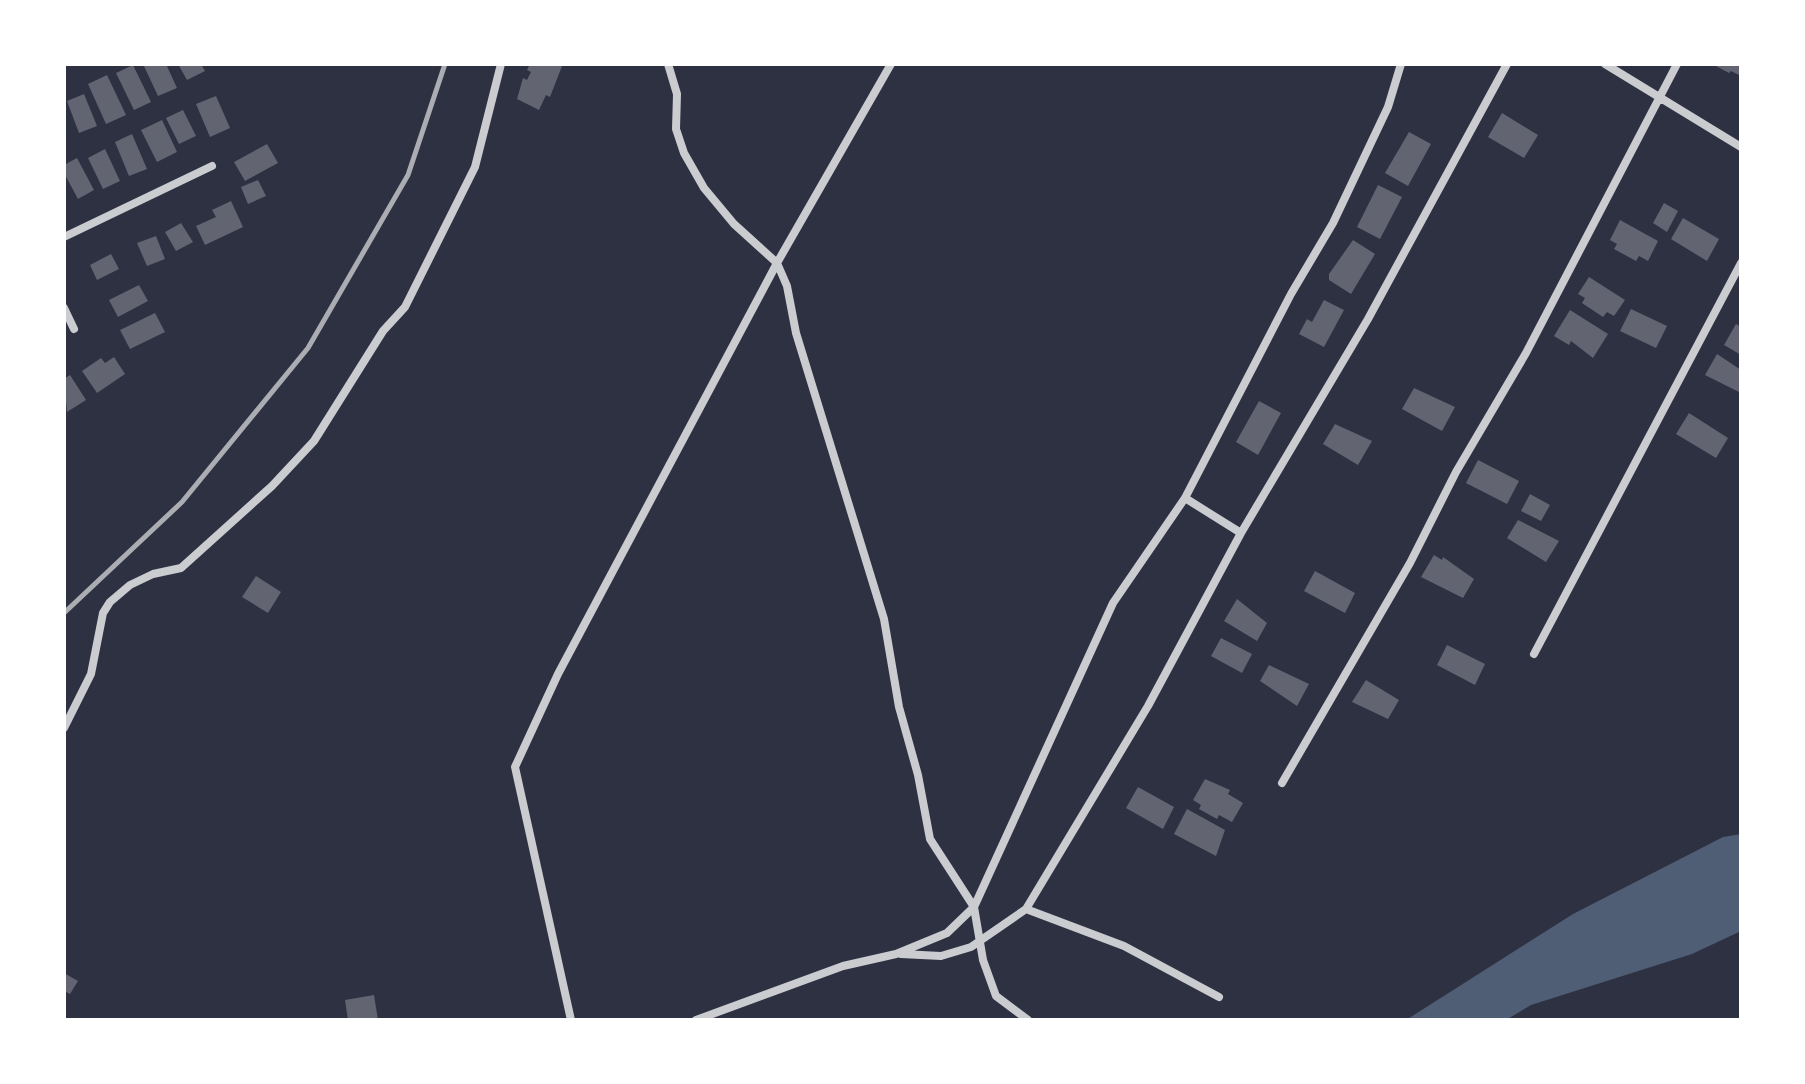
<svg xmlns="http://www.w3.org/2000/svg" width="1805" height="1084" font-family="'Zilla Slab',serif">
<rect width="100%" height="100%" fill="#2d3142"/>
<path fill="#4f5d75" d="M1741,834v97l-49,23 -161,51 -25,15h-100l167,-106 150,-77z"/>
<path fill="#626471" d="M143,64h23l11,24 -19,8z
M178,64h23l4,7 -18,9z
M530,64l32,2 -12,31 -4,-2 -7,15 -22,-11 6,-21 4,2 4,-8 -4,-2z
M1712,64h29v12l-10,-5 -2,2z
M133,65l18,37 -17,8 -18,-37z
M107,75l19,40 -20,9 -18,-40z
M84,94l13,32 -18,7 -12,-32z
M216,96l14,32 -20,9 -14,-33z
M183,110l13,26 -17,8 -13,-26z
M1502,113l36,22 -14,23 -36,-21z
M162,120l15,32 -20,10 -16,-32z
M1409,132l22,12 -23,42 -23,-13z
M132,134l15,35 -18,7 -14,-34z
M267,144l11,19 -33,18 -11,-19z
M105,149l15,32 -17,8 -15,-31z
M77,158l17,32 -16,9 -14,-26v-8z
M258,180l8,16 -18,8 -7,-17z
M1378,185l24,12 -22,42 -23,-12z
M231,201l12,26 -38,18 -9,-19 20,-9 -4,-7z
M1664,203l14,8 -11,21 -14,-9z
M1683,218l36,21 -12,22 -36,-22z
M1620,220l38,21 -10,20 -9,-5 -3,5 -22,-12 3,-5 -7,-4z
M181,223l12,19 -17,9 -11,-19z
M156,236l9,23 -18,7 -10,-23z
M1353,240l22,14 -24,40 -22,-14v-6z
M111,254l8,15 -22,11 -7,-15z
M1589,277l36,23 -11,16 -7,-4 -4,5 -21,-14 3,-5 -7,-4z
M139,285l9,16 -30,16 -9,-17z
M1324,300l20,10 -20,37 -25,-13 8,-15 5,3z
M1631,309l36,17 -11,22 -36,-17z
M1570,310l38,24 -15,24 -22,-17 -2,4 -15,-9z
M155,313l10,19 -35,17 -10,-19z
M1736,324l5,3v28l-17,-10z
M1717,354l24,16v23l-36,-18z
M114,357l11,17 -28,19 -15,-22 19,-13 4,5z
M70,375l16,25 -19,12 -3,-33z
M1414,388l41,19 -13,24 -40,-22z
M1259,401l22,12 -23,42 -22,-13z
M1689,413l39,25 -12,20 -40,-24z
M1335,424l37,17 -14,24 -35,-21z
M1478,460l41,21 -12,23 -41,-21z
M1530,494l20,11 -9,16 -20,-10z
M1518,520l41,21 -13,21 -39,-24z
M1434,555l8,5 1,-3 31,22 -11,19 -42,-21z
M1315,571l40,22 -10,20 -41,-22z
M256,576l25,16 -13,21 -26,-16z
M1237,599l30,24 -10,18 -33,-20z
M1221,638l31,16 -10,19 -31,-17z
M1447,645l38,19 -10,21 -38,-20z
M1269,665l40,19 -12,22 -37,-25z
M1366,680l33,20 -11,19 -36,-17z
M1205,779l25,11 -2,4 15,9 -11,19 -13,-7 -2,4 -18,-10 2,-4 -8,-5z
M1138,787l36,20 -11,22 -37,-21z
M1187,809l38,21 -9,26 -42,-22z
M64,973l14,8 -8,13 -6,-3z
M374,995l4,25h-30l-3,-20z"/>
<g fill="none" stroke-linecap="round" stroke-linejoin="round">
<path stroke="#caccd0" stroke-width="8" d="M668,64l9,30 -1,35 8,24 20,35 30,36 43,39 10,23 9,47 88,286 15,88 19,68 12,64 44,68 9,53 13,36 32,24
M1605,64l136,83
M64,237l148,-71
M64,308l10,21
M1185,498l56,35
M1534,654l207,-391
M64,728l27,-54 12,-61 7,-11 20,-17 23,-11 28,-6 91,-82 42,-45 69,-110 22,-24 70,-140 26,-103
M1282,783l128,-220 46,-91 70,-119 151,-289
M1026,909l98,37 95,51
M901,954l40,2 30,-9 55,-38 122,-203 93,-173 127,-214 139,-255
M571,1020l-56,-253 43,-93 219,-411 114,-199
M696,1020l147,-54 53,-12 51,-21 27,-26 139,-304 72,-105 106,-204 42,-71 55,-116 13,-43"/>
<path stroke="#abadb3" stroke-width="5" d="M64,613l118,-111 126,-154 100,-173 37,-111"/>
</g>
<rect width="1805" height="1084" fill="none" stroke="#ffffff" stroke-width="132"/>
</svg>
